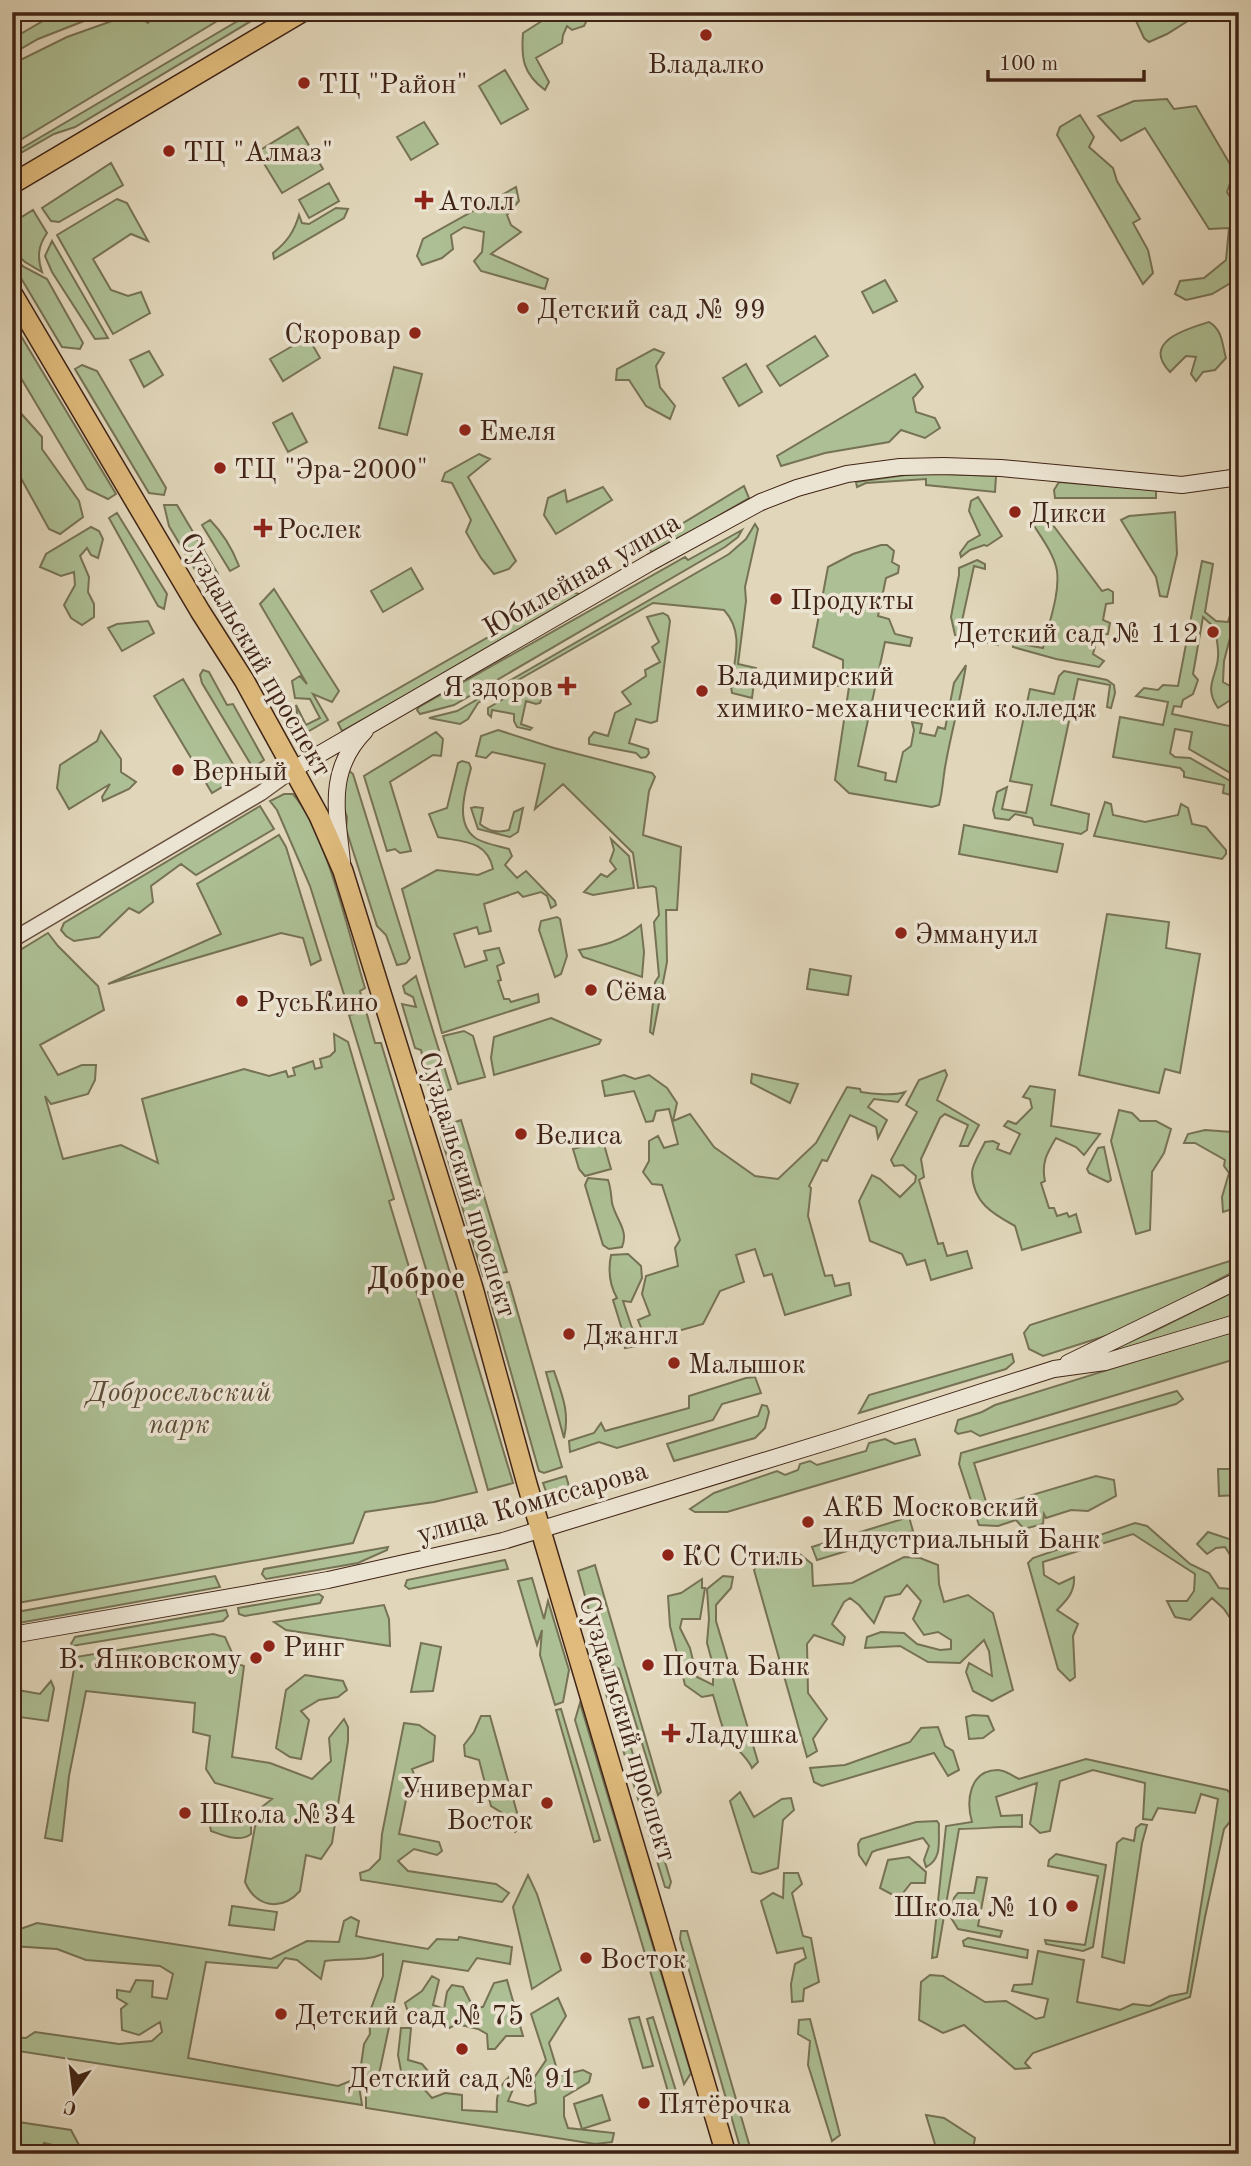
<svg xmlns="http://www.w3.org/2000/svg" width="1251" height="2166" font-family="'Old Standard TT',serif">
<rect width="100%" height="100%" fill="#e1d6ba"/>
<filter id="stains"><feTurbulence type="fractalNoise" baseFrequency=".00286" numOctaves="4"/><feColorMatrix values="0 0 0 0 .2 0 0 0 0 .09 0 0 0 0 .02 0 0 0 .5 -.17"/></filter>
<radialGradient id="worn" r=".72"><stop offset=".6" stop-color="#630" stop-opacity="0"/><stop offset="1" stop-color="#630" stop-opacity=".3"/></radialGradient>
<path fill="#adbf94" stroke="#767255" stroke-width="2" d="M78,12h29l-69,27 -26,15v-15l36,-21z
M151,12h81l-220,133v-81l55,-27 56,-20 12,-2 13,8 5,-6z
M253,12h13l-191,115 -21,7 -42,24v-4z
M556,12h35l-7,14 -12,4 -5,-4 -4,9 -1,8 -26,15 13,24 -4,8c-22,-16 -24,-32 -22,-57z
M1132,12h20l6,7h10l11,-7h23l-35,22 -18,8 -5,-4z
M505,70l23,39 -27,15 -22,-38z
M1167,99l7,10 22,-3 38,65 -7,21 12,19v67l-27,16 -26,6 -11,-6 5,-13 24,-3 22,-18 3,-32 -20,1 -64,-101 -24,13 -23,-25 36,-15z
M1080,115l14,22 -5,10 24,21 4,13 23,38 -7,4 15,27 5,23 -10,11 -86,-149 3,-8z
M424,122l14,22 -27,16 -14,-23z
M298,127l25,42 -41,24 -25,-41z
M111,163l12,22 -64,37 -8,-1 -9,-13z
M329,183l10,18 -30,17 -10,-18z
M516,187l3,14 -12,14 4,10 10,7 -30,22 57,25 -3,10 -64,-18 -7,-10 8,-9 2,-20 -20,-5 -13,8 2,14 -11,9 -20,7 -5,-9 6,-17z
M117,199l10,4 21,38 -17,-7 -38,25 18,31 17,6 13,-4 9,21 -37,21 -56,-99z
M336,208l12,1 -4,9 -70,41 -1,-6c14,-11 21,-21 26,-38l3,8 7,1z
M33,210l14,23c-9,13 -10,24 -5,39l-17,-10 -13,-12v-27z
M52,241l56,97 -13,1 -43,-67 -7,-16z
M12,256l12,11 23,12 36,64 -3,6 -18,-2 -50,-84z
M885,280l12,21 -24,12 -11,-21z
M12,321l104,173 -8,5 -21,-10 -75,-126z
M1209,322c14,8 13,23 17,36l-11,12 -12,2 -7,9 -5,-7 5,-17 -10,-1 -16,16c-29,-30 16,-43 39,-50z
M815,336l13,20 -48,30 -13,-20z
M308,337l12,21 -37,23 -13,-22z
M654,349l10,4 -8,13 4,21 15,19 -5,13 -24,-13 -17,-26h-13l1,-11z
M149,351l14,24 -19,12 -14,-27z
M746,364l16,28 -23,14 -16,-28z
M82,365l15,6 69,117 -2,7 -15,-2 -74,-124z
M394,367l28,7 -15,61 -28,-7z
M915,374l8,13 -10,11 3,14 19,6 5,10 -15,10 -24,-8 -12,12 -64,11 -44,13 -4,-10z
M18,410l24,27v12l37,52 4,16 -23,17 -11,-5 -37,-67v-50z
M292,413l15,29 -19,10 -15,-29z
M479,454l11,5 -22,18 48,84 -7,8 -15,5 -13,-16 -15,-26 5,-12 -19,-37 -10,-2 3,-8z
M920,473l76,3 -1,16 -69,-7v-6l-60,4 -9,4 -1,-5z
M1059,482l97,8v8h-101l-1,-8z
M744,486l5,12 -96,56 -6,-9z
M603,487l9,13 -56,34 -12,-19 4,-17 17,-8 2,12z
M978,497l24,39 -15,10 -3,-1 -14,5 -9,7 -1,-4 8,-11 12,-7 -11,-24 2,-10z
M164,505h13l41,69v4l-15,5 -34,-57z
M1175,512l2,42 -10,43 -7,-1 -4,-19 -35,-57 8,-4z
M117,513l50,81 -3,15 -6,-3 -49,-88z
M1044,513l58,78 6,-2 5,3v11l-7,1 -3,16 7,3 -2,11 -10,1 -5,19 11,7 -5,6 -43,-8 -43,-12v-18l5,1 -2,13 27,5c5,-23 17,-53 14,-77 -3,-18 -17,-35 -26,-50z
M210,520c13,13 22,28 29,46l-9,5 -28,-46z
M755,524l3,5 -13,58 1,14 -8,63 18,4 -4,30 -20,-5 -1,-6c3,-28 14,-54 -7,-77l-71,-7 -175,100 -10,16 -8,5 -31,-6 28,-7 272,-157 17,-15z
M91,527l8,4 4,8 -5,19 -7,-3 -4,-7 -7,8 9,21 -1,15 6,12v13l-12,8 -11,-7 -7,-13 11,-20 -1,-13 -13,4 -21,-9 6,-13z
M742,530l-4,7 -13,10 -271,158 -34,9 -3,-4 2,-3 266,-150 3,3z
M881,545h6l7,6 -2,11 7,4 -1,7 -12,5 -8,38 11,3 6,15 17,4 -2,8 -25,-4 -27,124 28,7 -1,7 11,2 7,-30 8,-6 3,-16 -2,-8 10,2 -2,9 15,3 3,-9 7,2 9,-46 12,-18c-5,33 -14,64 -20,97 -3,14 -3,29 -7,43l-7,2 -83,-14 -14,-13 14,-93 -78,-10 1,-7 59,10 12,-9v-11l-30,-13 15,-80 25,-13z
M977,560l8,4v5l-11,-3 -14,64 40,9 -2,6 -43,-10 -4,-18 8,-42v-7z
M1202,561l11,3 -8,48 11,9 12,1 5,-17 5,2 -14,54 -1,21 16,9v13l-10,-3 -11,7c-15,-22 -1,-31 0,-51 1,-9 -2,-20 -3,-29l-12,-11 -10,57 5,6 -5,14 -10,6 -2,7 -7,-1 -2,8 67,14v50l-50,-29 3,-17 -17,-3 -5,24 5,4 15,1 49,28v11l-16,-4 1,-8 -40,-8v-5l-4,-4 -67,-11 7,-40 43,8 5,-23 -32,-6 8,-8 14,2 5,-5 15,1z
M411,568l12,21 -40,23 -12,-21z
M274,589l65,102 -7,11 -19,-8 15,26 -26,15 -3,-6 -3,-24 10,20 14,-7 -10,-19 -15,-1 -3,-17 8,-5 7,8 -47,-80z
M569,591l10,3 -33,23 -204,114 -4,-8z
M663,613l5,3 2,5 -13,100 -6,2 -15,-4 -7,24 19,6 1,4 -3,4 -5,1 -5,-5 -47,-9v-6l5,-6 14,4 7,-23 16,-9 -9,-12 24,-16 -1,-6 15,-8 -8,-15 7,-5 -12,-25z
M148,621l6,12 -32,18 -14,-23 9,-4z
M203,670l6,2 18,33 6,-1 31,56 -11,8 -51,-85 -2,-8z
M1064,671l43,9 7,5 1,8 -4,15 -4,-1 3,-22 -32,-6 -27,126 38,9 -2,16 -6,4 -47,-9 -2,-7 -17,-4 -6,6 -14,-2 -2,-8 4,-18 10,-5 -5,22 24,4 6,-28 -22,-4 20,-92 24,5 5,-18z
M183,679l57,97 -28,17 -58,-97z
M531,683l1,7 11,4 -3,9 -4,1 -10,-3 -5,23 11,4 -2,2 -13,-3 -3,-6v-7l-22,-4 -1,7 -3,-3v-6z
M498,730l56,18 98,25 3,4 -6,14 -6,44 38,12 -4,63h-11l1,52 -14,72 -3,-2 5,-50 4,-6 -5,-54 5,-7 -3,-27 -3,-2 -15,2 -5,-35 -70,-69 -28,25 10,-45 -53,-12 -6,6 -10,-2 5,-20z
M101,731l20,28v13l15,10 -7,7 -26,12 -1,-4 8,-13 -41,25 -12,-21 3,-23 37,-24z
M436,732l7,7 -2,17 -8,-1 -43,27 21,69 -11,2 -5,-4 -8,2 -23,-75z
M462,761l7,2 2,5c-5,21 -18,56 6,71 9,5 22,7 32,10l3,7 -7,9 12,13 9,-7 29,30 1,4 -5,3 -4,-12 -6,-4 -18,5 -5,-5 -34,12 7,27 -12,3 -2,-7 -23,7 11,33 22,-7 -3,-9 15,-3 5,15 -7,3 4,14 -3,1 6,18h5l2,3 27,-8 1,8 -97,31 -40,-144 35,-19 41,5 15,-6c-6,-29 -30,-27 -55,-32l-9,-23 18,-6 11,-45z
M348,770l5,4 57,184 -4,5 -9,2 -11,-30 -9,-9 -31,-97 1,-12 -7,-19z
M284,794h9c34,39 56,142 72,194l-5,3 2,9 -15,4 -37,-118 -33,-76 -7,-9z
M1105,802l6,2 2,11 32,7 33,-7 3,-11 7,4 4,16 14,3 20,23v4l-4,5 -128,-23z
M260,806l14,23 -78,46 -15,-11 -30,22 2,16 -14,11 -10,-5 -30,29 -25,4 -8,-5 -5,-6 3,-7z
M475,807l8,1 -3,16c8,7 18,9 29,6l5,-18 9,-4 -5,24 -8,5 -32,-8 -7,-21z
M964,825l99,19 -6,28 -98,-18z
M279,835l7,12 35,113 -10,5 -8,-27 -22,-5 -173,51 113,-50 -24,-50z
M611,839l18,17 5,32 -41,7 -9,-3 17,-18 6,3 9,-8 -6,-8 4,-11z
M1107,914l62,8 -3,26 34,6 -20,119 -15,-4 -6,24 -80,-18z
M557,917l3,2 7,37 -6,18 -6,3 -16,-47 2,-9z
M641,925l3,27 -2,25 -59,-20 -4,-7c24,-4 43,-9 62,-25z
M48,933l10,13 40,40 6,24 -64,35 18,30 24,-10h14l-1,15 -7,14 -37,10 -6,-8 18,63 58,-14 37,18 -16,-64 102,-30 25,7 17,-5 2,6 7,-2 -2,-7 20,-7 2,8 7,-2 -2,-8 10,-3 5,-5 -1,-17 14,8 46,157 -5,2 88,291 -43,10 -69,10 -12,31 -341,61v-649z
M810,969l41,7 -3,19 -41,-6z
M416,976l35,113 -20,7 -10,-46 -6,-2 -13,-44 14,3 -3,-10 -8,-4 -2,-7z
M366,1011l9,32h6l132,440 -25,7 -59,-211 -80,-264z
M551,1018l50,22 -2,4 -105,31 -3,-17 3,-21z
M464,1031l9,5 12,41 -27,7 -15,-48z
M945,1070l2,5 -10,25 42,25 -11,21h-8l8,-21 -23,-11 -5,4 -19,41 3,18 -5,3 19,64 5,-1 4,13 20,-5 5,17 -41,12 -6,-20 -18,5 -5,-11 -32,-13 -11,-40 13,-26 8,4 20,18 15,-15 1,-6 -13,-11 -9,1 -3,-6 26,-48 -11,-7 13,-25z
M752,1074l46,10 -8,19 -39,-20z
M624,1075l11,4 14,-4 18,13 10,15 -4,18 17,-7 24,33 41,29 23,3 38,-36 31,-56 13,2 1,3c11,2 33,4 44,0l-7,10 -24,-3 -6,8 19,13 -9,18 -2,-11 -26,-12 -23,46 -5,-1 -13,26 2,2 -3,28 17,60 7,-1 3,11 14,-3 2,12 -66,20 -13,-41 -8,2 -9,-27 -19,6 8,27 -24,9 -17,33 -57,16 -8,-20 12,-5 -8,-21 4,-18 32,-10 -3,-18 5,-8 -18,-55 -10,-1 -9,-12 6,-11v-20l9,-5 6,12 14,-4 -9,-35 -13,2 -3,10 -7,1 -12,-31 -29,5 -3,-15z
M1030,1086l25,4 -4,36 49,8 -16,21 -8,-8 -20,-9c-9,15 -15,25 -11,43l-4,2 8,25h5l3,8 10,-3 2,4 7,-3 5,18 -59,18 -7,-24c-22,-12 -42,-23 -43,-53 0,-9 9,-22 13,-31l8,-1 6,3 -2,5 13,5 10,-20 -16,-8 4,-5 8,3 16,-16 -2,-9 -7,-2z
M1119,1110l13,3 8,8h16l15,8 -7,24 -12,19 -2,58 -14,4 -25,-93z
M461,1120l46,152 -24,4 -42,-139 8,-13z
M1205,1130l27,2 7,6v69l-16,5 -1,-15 7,-24 -5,-7 1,-6 -30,-17h-11l4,-9z
M603,1141l8,28 -26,7 -6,-7 -6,-20z
M1104,1147l7,33 -3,2 -19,-9 -2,-4 11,-21z
M588,1178l20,2c3,8 3,15 4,23 4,17 17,27 10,44l-13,2 -6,-4 -18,-60z
M628,1254l13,12 1,12 -11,24 -8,-1 14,42 -1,3 -11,2 -2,-7 1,-5 -11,-36 4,-2c-8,-14 -9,-28 -6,-43z
M1239,1258v11l-29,15 -17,13 -72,34 -78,25 -14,-7 -5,-16 6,-8z
M509,1282l53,185 -18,6 -5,-2 -51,-179 4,-5z
M1239,1289v26l-130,38 1,-3 44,-19z
M1239,1329v29l-259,78 -9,-5 -13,3 -3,-3 3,-11 24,-8 13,-7z
M1012,1354l2,8 -8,7 -147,44 10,-18z
M554,1371c8,24 16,41 10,67l-18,-66z
M755,1377l6,16 -39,11 -9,16 -96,28 -18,-6 -29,10 -1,-11 25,-8 7,-10 4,8 84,-23v-12l57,-18z
M1177,1391l6,8 -7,5 -202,59 14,45 108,-32 18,4 2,16 -28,15 -17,-1 -25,8 -2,-4 -1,10 -19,5 -8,-9 -18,6 -19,-1 -20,-61 2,-11z
M762,1405l5,1 2,6 -4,16 -10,10 -81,23 -7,-17 91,-28z
M885,1439l10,5 20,-5 5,16 -193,57h-32l-5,-3 24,-16 63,-22 8,4 13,-5 2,-6 10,-3 7,4 49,-14 3,-8z
M1218,1469h21v26l-20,1z
M566,1476l7,24 -14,3 -11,-6 -5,-14z
M909,1517l4,14 -96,29 -5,-13z
M1135,1523l12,3 43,38 19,9 10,15 12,1 8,-6v45l-3,-1 -12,-18 -12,-11 -22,22 -15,-3 -8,-16h20l7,-10 1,-17 -62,-40 -90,28 1,13 15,9 15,-7c1,15 -7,23 -17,33l21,14 -5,12 2,41 -5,4 -12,-12 -30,-106 5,-5z
M1208,1532l27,9 4,-3v17l-7,3 -7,-11 -9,1 -9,6 -10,-10z
M388,1547l-1,3 -29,13 -92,16 -4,-5 2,-5z
M796,1551l16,13 1,22 39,-3 52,-26 16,1 18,7 1,19 5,18 24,-7 25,18 20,77 -21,11 -19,-10 -7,-19 3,-9 23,13 -3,-25 -5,-11 -24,23 -32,-1 -28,-16 -35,2 2,-11 14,-5 23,1 13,11 23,6 11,-1v-9l-13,-8 -14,3 -11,-16 8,-18 -14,-16 -7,9 -15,3 -11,26 -15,-18 -9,-7 -6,4 -12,22 13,13 -2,8 -29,-10 -7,9 1,49 19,26 -14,20 4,12 -10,6 -53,-187 6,-7z
M505,1560l3,9 -99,20 -4,-3 2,-6z
M595,1565l66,227 -3,3 -39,-126 -16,-9 -25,-89z
M215,1576l5,11 -207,37 4,-12z
M723,1576l10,1 -2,11 -15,17v16l42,141 -6,6c-6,-14 -20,-21 -27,-35 -5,-11 -8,-26 -12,-38l-11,2 -17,-12 -15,-59 -2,-30 13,-3 21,-14v9h3l-5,31h-18l-2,9 10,20 7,29 16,8v-20l-6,-22 2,-24 -2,-30z
M532,1578l12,41 4,-18 21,69 -6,32 -8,3 -15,-50 2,-25 -5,15 -19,-64z
M319,1594l4,3 -3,6 -75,13 -6,-2 -1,-6z
M384,1605l5,14 1,27 -104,-16 -12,-8z
M226,1610l2,6 -5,5 -151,25 -1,-2 4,-7z
M213,1634l12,3 12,27 7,2 -12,91 38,6 42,16 19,-18 -2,-23 15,-19 4,8v14l-16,102 -11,16 -15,-4 -6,36c-19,21 -44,16 -55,-9l13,-72 14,-11 -57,-16 -9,-14 4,-33 -17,-4 2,-29 -109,-12 -17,85 -7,65 -17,-3 31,-181z
M421,1643l20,4 -8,44 -22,1z
M305,1675l38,6 4,9 -9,7 -19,3 -18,11 8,9 -8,39 -11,-2 -14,-9 10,-58z
M51,1681l3,7 -6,33 -36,-5v-27l28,5z
M610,1689l5,5 56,188 -2,6 -4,-1 -59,-193z
M580,1703l111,370 -7,11 -109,-364z
M561,1709l39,131 -6,2 -38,-132z
M973,1715l15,1 6,14 -11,8 -14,1 -3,-22z
M481,1716h9l31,111 -6,5 -11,-18 -13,-8 -12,-46 -14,-4 -1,-11 10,-13z
M404,1723l15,2 16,11 -2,25 -21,8 5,13 1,9 -11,4 -8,39 40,8 3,9 -5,4 -23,-6 -16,12 10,10 88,13 13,9 -7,9 -141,-22 -1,-7 9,-3 11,-11 2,-25z
M938,1727l7,19 8,5 6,19 -11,6 -14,-23 -112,33 -8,-4 -4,-14 35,-3 65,-23 11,-14z
M1086,1759l141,31 11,10 -1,13 -13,16 -19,88 -15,80 -157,56 -8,10 5,5 -15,1 -51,-44 -21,8 -24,-13 2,-38 9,-7 13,1 42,26 21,-1 30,18 8,-2 4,-18 -36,-8 2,-6 18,-1 6,-33 46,9 -7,42 43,8 13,-6 17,2 20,-10 17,-3 31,-194 -17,-5 -6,19 -37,-5 -6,12 -9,-1 2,-36 -52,-13 -33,11 -10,50 -10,2 -10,-9 7,-41 -41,14 5,19 21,-1v12c-21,-1 -41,2 -63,2l-22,128 -5,1 14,-132 26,-4c-6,-21 -3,-52 26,-52 7,0 15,6 21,9z
M740,1792l14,25 28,-18 9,-1 3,12 -11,10 -5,48 -18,6 -8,-2 -22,-71z
M220,1814l31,4v16c-12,9 -28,1 -40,-3l-2,-10z
M937,1821l2,3c-1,16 4,35 -13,43l-2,-7 5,-14 -6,-8 -46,12 -5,2 -6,13 -7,-10 -1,-11 3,-5 55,-17z
M1141,1824l6,1 -5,18 -18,120 -22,-6 15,-114 6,-5 11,3 2,-13z
M1056,1854l50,11 -13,82 -10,4 -37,-7 -1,-4 40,5 13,-69 -50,-10 1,-6z
M909,1857l17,15 -1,11h-14l-8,10 -12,1 -11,-6 8,-28z
M784,1873h14l4,11 -10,9 11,43 8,2 8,44 -15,7 -1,12 -11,1 -1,-18 4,-20 11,-6 -3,-10 -26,5 -16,-52 12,-8 10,5z
M528,1875l9,19 24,76 -29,19 -19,-82z
M977,1877l10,1 -9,48 24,5 -2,6 -42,-8 -8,-13 4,-18 4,-5h16z
M232,1906l45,6 -3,18 -45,-5z
M351,1917l8,4 -3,15 9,2 63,11 9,-10 21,1 1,-3 53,10 -2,17 -33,-6 -9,13 -65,-10 -25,118 -18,-7 4,-28 6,-10 -1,-20 14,-38v-22c-18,8 -38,4 -58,7l-4,18 -24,-19 -12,-2 -8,10 -71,-6 -18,96 150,28 12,-5 9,5 3,19 -350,-55v-13l14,1 9,-6 84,12 33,-3 10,-9 -2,-10 -21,13 -17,-5 -1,-21 6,-5 -10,-6v-8l13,2 6,-12 17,1 -1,16 15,2 6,-25 -13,-8 -74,-6 -29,-11 -45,-3v-14l25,-9 234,36 36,-18 32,1 5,-21z
M681,1931h6l65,223h-10l-62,-215z
M968,1938l60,12 -1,8 -63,-12 -1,-5z
M432,1976l7,4 -6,25 11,4 3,-17 5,-7 11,2 10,20h10l11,-24 13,-3 16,56h-17l-11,13h-7l-1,-15 -9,-5 -21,-5 -8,4 -12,-7 -27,-3 -5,-15 17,-12z
M558,1998l8,18 -17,27 10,33 24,-6 8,4 -2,8 -25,15v19l4,12 46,5 -2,9 -17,2 -229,-36v-15l7,-8h12l17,-9 -4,-21 3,-27h10l-3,32 14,4 6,7 -4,18 8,9 13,-5 17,2v15l35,2c-1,-14 0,-24 12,-35l7,5 -8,19 20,5 8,-3 -2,-25 12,-18 -15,-46z
M639,2017l14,49 -10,2 -14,-49z
M653,2017l27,87 -1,3 -6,2 -26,-90z
M810,2019l30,116 -8,6 -24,-76 2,-24 -12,-7 1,-14z
M602,2095l8,25 -28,9 -8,-25z
M926,2115l18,3 31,20 -3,16h-34z
M12,2121l59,9 9,17 -1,7h-17l-1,-7 -17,-4 -5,11h-16l-11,-11z"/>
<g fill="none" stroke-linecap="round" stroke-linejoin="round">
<defs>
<path id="tertiary" d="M12,940l249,-147 33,-24"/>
<path id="secondary" d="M294,769l357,-207 110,-60 36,-14 50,-14 53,-7 44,-1 57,2 181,17 57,-8
M342,862c-5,-50 -16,-91 23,-131
M1068,1363l171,-83
M12,1635l316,-55 175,-39 336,-103 193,-62 22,-7 51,-7 134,-40"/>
<path id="primary" d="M12,184l290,-172
M12,293l188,318 44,69 75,136 24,55 130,417 54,196 199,670"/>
</defs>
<use href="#tertiary" stroke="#68503f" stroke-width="17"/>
<use href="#secondary" stroke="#402416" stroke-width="18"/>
<use href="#primary" stroke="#402416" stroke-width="22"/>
<use href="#tertiary" stroke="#ece4d2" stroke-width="14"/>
<use href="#secondary" stroke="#ece4d2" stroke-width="16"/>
<use href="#primary" stroke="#e0bb7d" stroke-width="19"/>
</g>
<g fill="#8f2418" stroke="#ece4d2" stroke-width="2.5">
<circle cx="706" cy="35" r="7"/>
<circle cx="304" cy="83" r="7"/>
<circle cx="169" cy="151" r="7"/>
<path d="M420.5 189.5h7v7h7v7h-7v7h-7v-7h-7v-7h7z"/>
<circle cx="523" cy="308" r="7"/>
<circle cx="415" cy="333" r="7"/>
<circle cx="465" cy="430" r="7"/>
<circle cx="220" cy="468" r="7"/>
<circle cx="1015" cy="512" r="7"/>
<path d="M259.5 517.5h7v7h7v7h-7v7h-7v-7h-7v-7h7z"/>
<circle cx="776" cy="599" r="7"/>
<circle cx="1213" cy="632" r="7"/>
<path d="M563.5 675.5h7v7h7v7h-7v7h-7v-7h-7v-7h7z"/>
<circle cx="702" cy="691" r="7"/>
<circle cx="178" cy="770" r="7"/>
<circle cx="901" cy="933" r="7"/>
<circle cx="591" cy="990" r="7"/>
<circle cx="242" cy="1001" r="7"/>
<circle cx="521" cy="1134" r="7"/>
<circle cx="569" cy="1334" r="7"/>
<circle cx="674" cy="1363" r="7"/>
<circle cx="808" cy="1522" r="7"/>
<circle cx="668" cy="1555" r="7"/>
<circle cx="269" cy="1646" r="7"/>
<circle cx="256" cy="1658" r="7"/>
<circle cx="648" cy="1665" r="7"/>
<path d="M667.5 1722.5h7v7h7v7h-7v7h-7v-7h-7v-7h7z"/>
<circle cx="547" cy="1803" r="7"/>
<circle cx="185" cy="1813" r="7"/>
<circle cx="1072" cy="1906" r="7"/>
<circle cx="586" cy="1958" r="7"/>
<circle cx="281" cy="2014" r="7"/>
<circle cx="462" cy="2049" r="7"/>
<circle cx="644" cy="2103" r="7"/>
</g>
<g text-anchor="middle" stroke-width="7" stroke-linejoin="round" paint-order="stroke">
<g font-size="28" fill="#402416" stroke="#ece4d2" text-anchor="start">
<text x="706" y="73" text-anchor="middle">Владалко</text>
<text x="318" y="93">ТЦ "Район"</text>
<text x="183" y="161">ТЦ "Алмаз"</text>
<text x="438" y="210">Атолл</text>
<text x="537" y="318">Детский сад № 99</text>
<text x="401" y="343" text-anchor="end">Скоровар</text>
<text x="479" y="440">Емеля</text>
<text x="234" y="478">ТЦ "Эра-2000"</text>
<text x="1029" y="522">Дикси</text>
<text x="277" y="538">Рослек</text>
<text x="790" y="609">Продукты</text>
<text x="1199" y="642" text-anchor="end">Детский сад № 112</text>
<text x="716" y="685">Владимирский<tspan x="716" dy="32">химико-механический колледж</tspan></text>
<text x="553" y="696" text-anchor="end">Я здоров</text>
<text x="192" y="780">Верный</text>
<text x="915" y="943">Эммануил</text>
<text x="605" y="1000">Сёма</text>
<text x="256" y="1011">РусьКино</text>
<text x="535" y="1144">Велиса</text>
<text x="583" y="1344">Джангл</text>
<text x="688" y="1373">Малышок</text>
<text x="822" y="1516">АКБ Московский<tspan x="822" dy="32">Индустриальный Банк</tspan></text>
<text x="682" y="1565">КС Стиль</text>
<text x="283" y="1656">Ринг</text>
<text x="242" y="1668" text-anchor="end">В. Янковскому</text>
<text x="662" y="1675">Почта Банк</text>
<text x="685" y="1743">Ладушка</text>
<text x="533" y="1797" text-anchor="end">Универмаг<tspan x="533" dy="32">Восток</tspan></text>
<text x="199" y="1823">Школа №34</text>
<text x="1058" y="1916" text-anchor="end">Школа № 10</text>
<text x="600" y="1968">Восток</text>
<text x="295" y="2024">Детский сад № 75</text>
<text x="462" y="2087" text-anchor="middle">Детский сад № 91</text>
<text x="658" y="2113">Пятёрочка</text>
</g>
<g font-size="28" fill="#402416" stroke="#ece4d2">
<text transform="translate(581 574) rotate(-30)" y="10">Юбилейная улица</text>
<text transform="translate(257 654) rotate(60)" y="10">Суздальский проспект</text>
<text transform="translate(469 1184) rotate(73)" y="10">Суздальский проспект</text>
<text transform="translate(532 1501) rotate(-16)" y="10">улица Комиссарова</text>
<text transform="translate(629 1728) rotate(73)" y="10">Суздальский проспект</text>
</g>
<g font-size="28" font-style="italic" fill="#5b4b36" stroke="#ece4d2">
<text x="179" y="1401">Добросельский<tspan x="179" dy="32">парк</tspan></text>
</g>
<g font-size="30" font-weight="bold" fill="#402416" stroke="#ece4d2">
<text x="416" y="1288">Доброе</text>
</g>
</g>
<rect width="1251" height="2166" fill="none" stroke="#e1d6ba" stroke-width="42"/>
<rect x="14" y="14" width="1223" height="2138" fill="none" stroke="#402416" stroke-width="3.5"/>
<rect x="21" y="21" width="1209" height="2124" fill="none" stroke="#402416" stroke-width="2"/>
<g transform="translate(74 2092) rotate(194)" stroke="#ece4d2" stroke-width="5" paint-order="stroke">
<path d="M0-5L12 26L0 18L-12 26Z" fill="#402416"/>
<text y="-10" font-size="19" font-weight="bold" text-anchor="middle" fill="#402416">С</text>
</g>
<path d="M988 70v10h156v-10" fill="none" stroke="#402416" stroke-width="3.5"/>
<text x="999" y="70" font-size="21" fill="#402416" stroke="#ece4d2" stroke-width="5" paint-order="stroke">100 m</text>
<rect width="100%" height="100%" filter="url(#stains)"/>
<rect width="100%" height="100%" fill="url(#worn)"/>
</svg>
